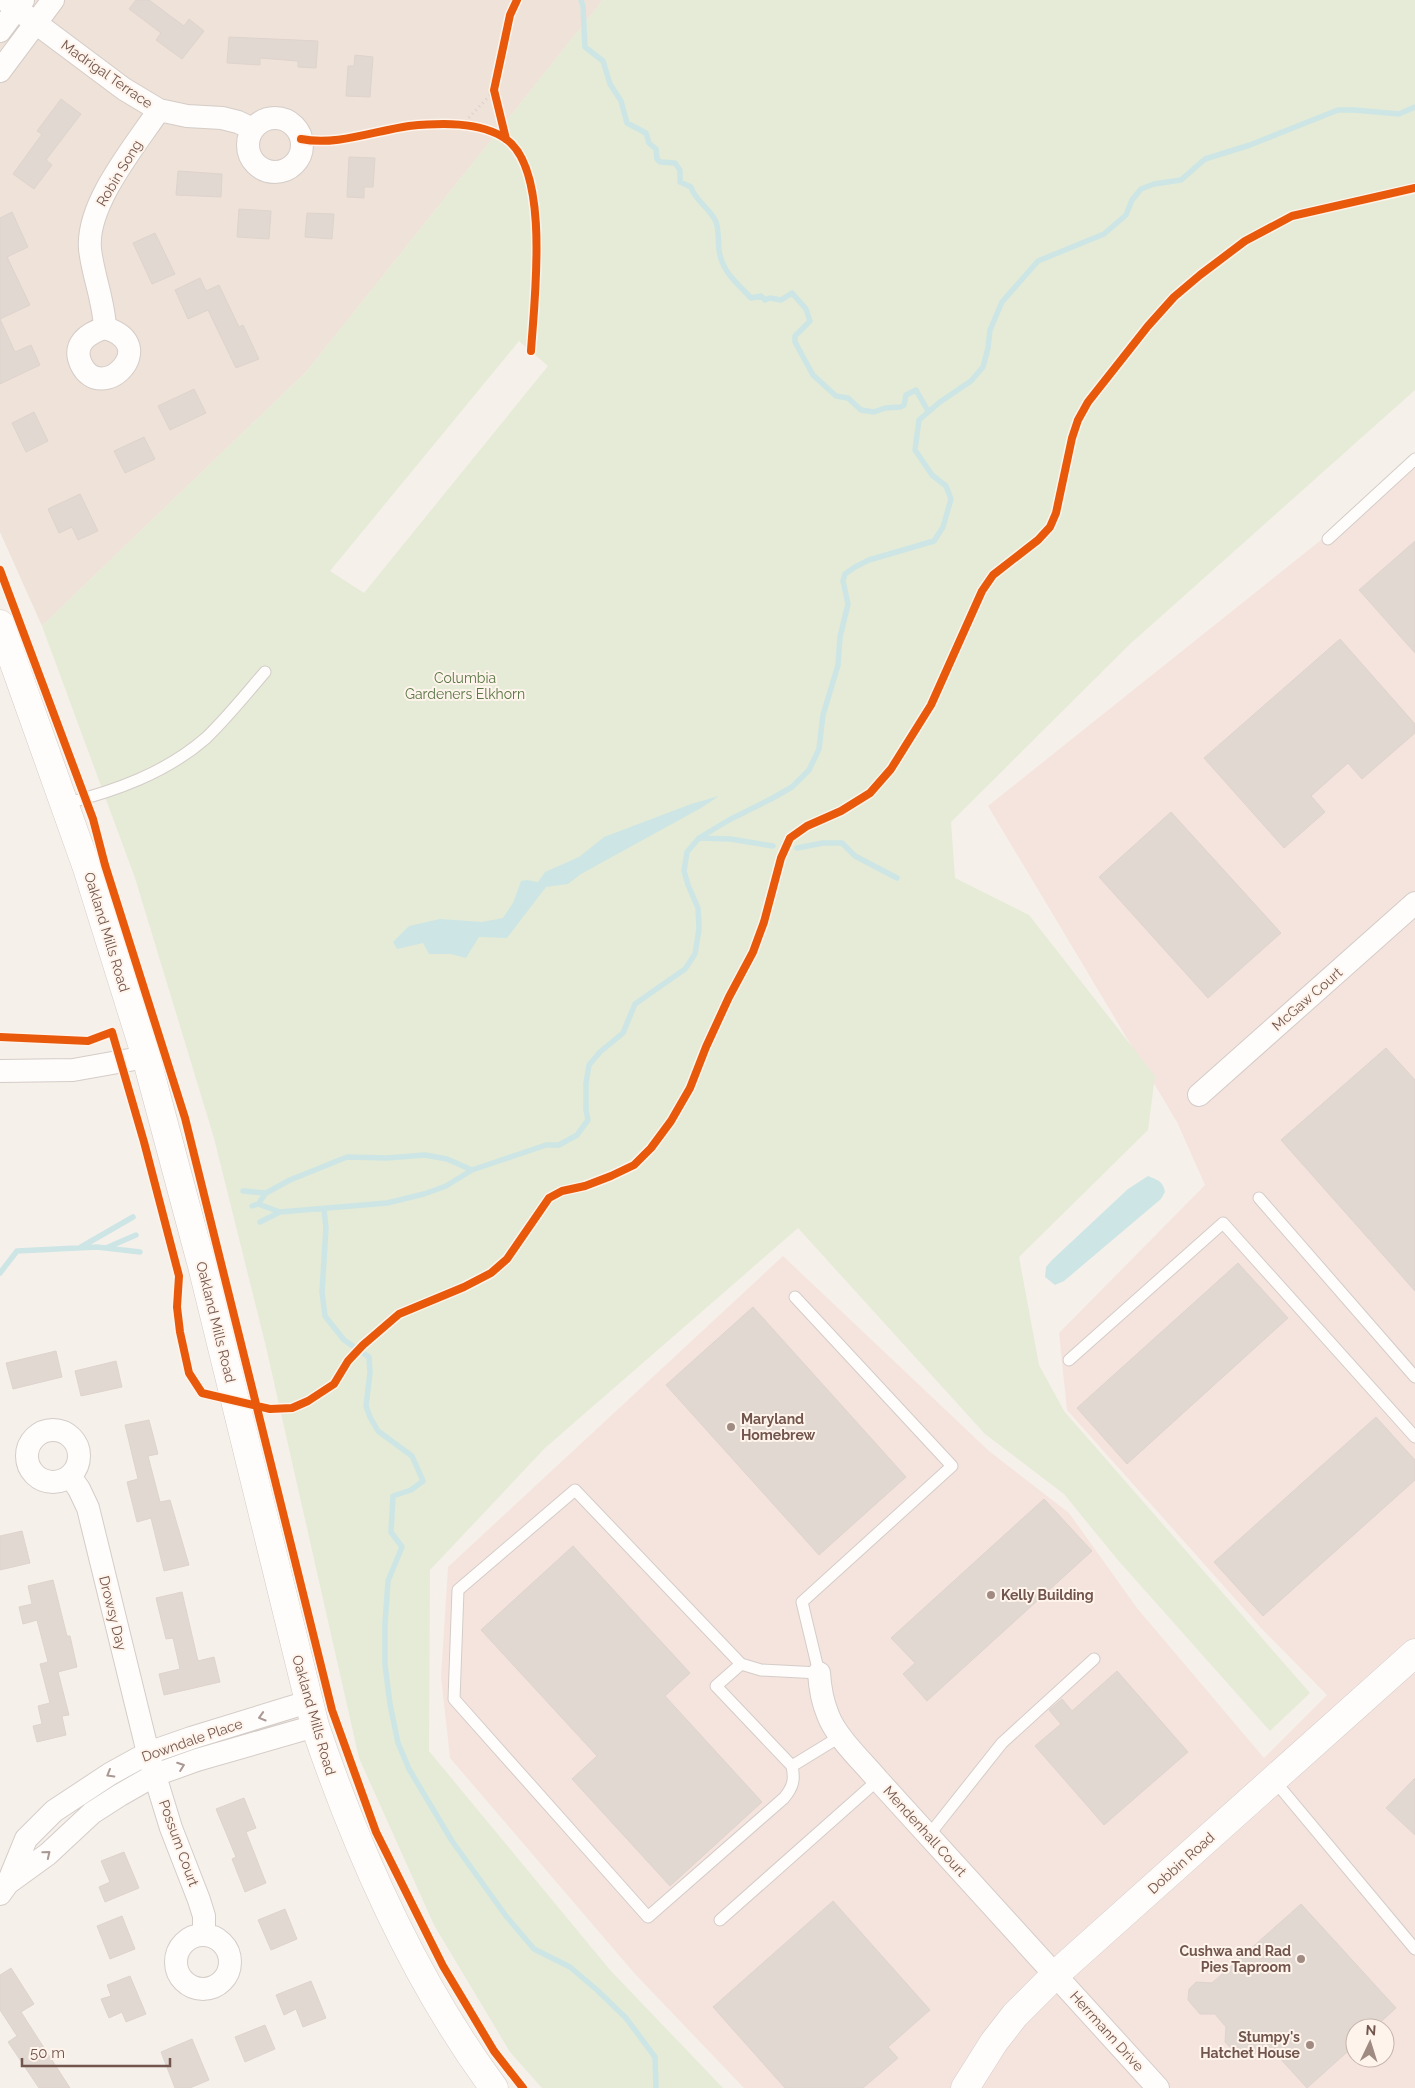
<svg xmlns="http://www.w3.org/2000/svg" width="1415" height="2088" font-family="Raleway,sans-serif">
<rect width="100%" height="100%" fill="#f6f0ea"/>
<path fill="#efe2d8" d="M0,0h603l-296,371 -265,255 -42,-94z"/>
<path fill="#f5e4de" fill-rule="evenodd" d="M1415,465v1623h-671l-109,-114 -185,-216 -9,-81 7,-110 335,-311 206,195 80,62 68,95 127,150 63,-63 -65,-66 -195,-219 -8,-77 146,-148 -28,-63 -189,-316zM1355,2028h30v30h-30z"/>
<path fill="#e5ebd6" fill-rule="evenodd" d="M603,0h812v390l-285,254 -179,178 4,56 74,37 126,161 -7,54 -129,127 20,108 25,46 246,282 -40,38 -153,-172 -53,-65 -79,-60 -187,-206 -253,220 -115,122 -1,181 181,219 113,118h-181l-32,-36 -76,-127 -75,-167 -93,-411 -52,-209 -79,-260 -93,-252 265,-255zM519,341l29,25 -184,227 -34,-22z"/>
<path fill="#cde6e5" d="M719,796l-18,12 -120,66 -13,10 -22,3 -39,51 -28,-1 -13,21 -15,-4h-22l-6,-11 -26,6 -4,-7 16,-16 31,-7 42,3 21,-4 10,-15 8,-22 6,-1 11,2 7,-10 34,-15 25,-20 87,-33z
M1148,1176c10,4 15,5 17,16l-4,7 -97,82 -9,4 -10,-8 1,-10 6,-7 76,-71z"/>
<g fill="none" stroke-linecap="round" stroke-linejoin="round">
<path stroke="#cde6e5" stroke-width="5.5" d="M581,0l2,6 2,41 18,14 7,23 11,17 6,22 19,10 3,10 7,6 1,10 3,3 15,1 5,7v12l11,5c4,14 20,22 25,35 3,9 2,19 3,28 3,22 18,33 32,48l10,-2 4,4 5,-2 11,2 11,-7 14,16 4,12 -15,15v6l18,33 23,21 12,2 13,12 13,2 11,-4 15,-1 4,-2 2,-10 10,-5 12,21
M699,838l31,1 43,7
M797,848l26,-5h19l13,13 42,22
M243,1191l23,2 -8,11
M266,1193l24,-13 57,-23 40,1 38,-3 22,4 25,11
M252,1206l6,-2 22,8
M324,1209l2,19 -4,64 3,24 19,24 25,17 1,16 -4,33 4,11 8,14 34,25 11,25 -12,9 -18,6 -2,36 11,15 -14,34 -3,43v41l5,39 8,39 11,26 43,72 54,75 28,33 36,18 27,23 29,28 29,39 1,31
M260,1222l20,-10 107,-9 37,-9 22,-8 26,-16 74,-25h13l18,-10 11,-15 -2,-10v-27l3,-18 11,-13 23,-19 12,-29 50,-35 10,-15 4,-25 -1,-21 -10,-23 -4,-14 3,-19 12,-14 30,-18 42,-21 21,-12 17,-17 10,-21 4,-34 15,-50 2,-28 8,-33 -5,-23 2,-7 10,-7 14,-7 65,-19 9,-14 8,-28 -5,-13 -14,-11 -17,-25 4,-30 21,-18 31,-21 12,-14 5,-19 2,-18 12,-28 36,-41 66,-27 22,-19 6,-15 9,-11 13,-5 27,-4 24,-21 45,-14 88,-35h16l45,4 16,-7
M81,1247l52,-30
M106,1248l30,-13
M0,1273l17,-22 80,-4 43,5"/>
</g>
<path fill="#e2d8d2" stroke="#ded3cd" d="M136,0h13l35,26 5,-7 15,12 -22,28 -26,-19 5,-7 -32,-24z
M229,37l89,4 -2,27 -18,-1v-6l-38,-3v7l-33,-2z
M355,55l18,2 -3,40 -24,-1 2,-30h6z
M61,99l20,15 -35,46 6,5 -18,24 -21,-15 29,-40 -5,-3z
M349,157l26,1 -2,29h-9v11l-17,-1z
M178,171l44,3 -1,23 -45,-2z
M239,209l32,2 -2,28 -32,-2z
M12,212l16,35 -21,10 23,48 -30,14v-101z
M307,213l27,1 -2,25 -27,-2z
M155,233l20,41 -23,10 -19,-41z
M200,278l6,13 13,-6 20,42 4,-2 16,34 -23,9 -28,-58 -20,9 -13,-29z
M0,319l15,33 16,-7 9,20 -40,19z
M194,389l12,24 -36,17 -12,-24z
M34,412l14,29 -22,11 -14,-29z
M144,437l11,22 -30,14 -11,-22z
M80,494l18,37 -20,9 -6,-13 -13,6 -11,-24z
M1415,541v112l-56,-63z
M1340,639l75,85v9l-53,46 -14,-16 -37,33 14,16 -41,36 -80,-90z
M1171,812l110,121 -73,65 -109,-121z
M1386,1048l29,32v211l-134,-151z
M1238,1263l50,55 -161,146 -50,-56z
M753,1307l153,170 -87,78 -153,-170z
M56,1351l6,26 -49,12 -7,-26z
M116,1361l6,26 -41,9 -6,-25z
M1376,1417l39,43v20l-152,136 -49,-54z
M149,1420l9,34 -10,2 12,46 10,-2 19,65 -25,6 -13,-53 -14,4 -10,-40 11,-3 -13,-54z
M1044,1499l48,52 -165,150 -24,-27 12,-11 -24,-25z
M22,1531l8,32 -30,7v-34z
M573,1546l117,127 -25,23 97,106 -92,84 -98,-107 25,-23 -116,-126z
M53,1580l14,56h3l7,31 -19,5 11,43 -7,1 4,19 -29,7 -4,-16 9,-2 -4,-18 12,-3 -10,-39 8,-2 -11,-42 -14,4 -4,-17 13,-3 -4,-18z
M182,1592l16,69 16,-4 6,25 -56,13 -5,-21 21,-5 -7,-31 -7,1 -10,-41z
M1117,1671l71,81 -84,73 -69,-79 26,-22 -12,-14 13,-11 10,12z
M1415,1778v57l-29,-27z
M244,1798l12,30 -10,4 20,51 -21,9 -13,-33 4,-2 -20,-48z
M124,1852l15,36 -34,14 -6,-15 11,-5 -9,-21z
M833,1901l97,109 -42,37 10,11 -35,30h-78l-72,-81z
M1301,1904l95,104 -22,20h-19v17l-48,43 -41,-45 -14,13 -15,-1 -12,-13 1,-15 -11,-13h-15l-12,-14 1,-11 7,-7 16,1z
M285,1909l12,30 -26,11 -13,-30z
M122,1916l13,33 -25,10 -13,-33z
M11,1968l23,36 -13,8 49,76h-31l-31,-46 9,-6 -17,-26v-35z
M130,1976l16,38 -20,8 -4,-10 -13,6 -8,-19 10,-3 -4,-11z
M311,1981l15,37 -23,9 -7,-18 -12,6 -8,-20z
M265,2025l10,24 -30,13 -10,-25z
M192,2039l17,41 -19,8h-15l-14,-36z"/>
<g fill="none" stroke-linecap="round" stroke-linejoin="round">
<defs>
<path id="service" d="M1328,539l87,-80
M64,804c51,-13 102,-31 142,-66 21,-20 40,-44 59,-66
M1259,1198l156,179
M1069,1360l154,-137 192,214
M575,1490l166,174 -25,22 76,80c3,14 1,21 -8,32l-136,119 -194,-218 4,-109z
M741,1664l20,6 58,3 -17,-71 150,-136 -157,-169
M792,1766l49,-30
M1273,1779l142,170
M929,1835l73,-92 92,-84
M720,1920l158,-140"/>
<path id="minor" d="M5,0l119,89 35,21 28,6 35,2 16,4 15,7
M0,31l23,-31
M0,71l53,-71
M248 145a27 27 0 1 1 54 0a27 27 0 1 1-54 0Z
M105,328c-17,5 -33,16 -24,36 20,42 82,-19 24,-36 -1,-27 -12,-52 -15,-79 -4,-45 45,-103 69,-139
M0,1071l73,-1 73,-13
M1199,1095l216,-192
M27 1456a26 26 0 1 1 52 0a26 26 0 1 1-52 0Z
M70,1476l9,13 9,19 60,245 23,75 28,72 5,16v18
M819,1673c1,15 3,28 9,42 8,22 35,47 50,65l280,308
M8,1883l40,-29 44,-41 28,-18 35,-20 42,-15 118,-34
M0,1894l8,-11 18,-44 28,-28 56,-37 38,-21 43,-15 117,-36
M176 1962a27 27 0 1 1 54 0a27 27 0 1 1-54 0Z"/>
<path id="tertiary" d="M0,624l87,244 59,189 56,209 113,460c43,127 99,254 179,362
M965,2088l29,-46 21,-27 40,-40 360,-322"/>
</defs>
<use href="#service" stroke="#d4ccc7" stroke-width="13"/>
<use href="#minor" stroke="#d4ccc7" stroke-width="24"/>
<use href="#tertiary" stroke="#d4ccc7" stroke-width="29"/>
<path stroke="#d9d0ce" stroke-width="3" stroke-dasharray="1 4" stroke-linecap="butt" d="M462,125l32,-34
M301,139c35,7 73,-8 108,-13 30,-3 71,-5 97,13 45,32 28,163 25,212
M506,139l-12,-49 16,-75 7,-15
M0,1037l88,4 24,-9
M179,1276l-2,31 3,25 9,41 13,20
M270,1409l22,-1 27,-13 15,-11 14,-23 15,-16 36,-31 65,-27 27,-14 16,-14 42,-61 13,-7 23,-5 26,-10 23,-11 17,-17 20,-27 19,-33 16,-41 23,-50 24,-45 11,-30 17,-64 9,-20 17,-12 34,-15 29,-18 21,-24 40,-64 51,-114 11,-16 45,-35 12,-13 6,-14 16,-75 6,-18 10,-18 60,-76 26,-29 26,-22 45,-34 47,-25 123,-28"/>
<use href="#service" stroke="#fefdfc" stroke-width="11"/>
<use href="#minor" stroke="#fefdfc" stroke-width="22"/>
<use href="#tertiary" stroke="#fefdfc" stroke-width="28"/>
<defs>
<path id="cycleway" d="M301,139c35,7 73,-8 108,-13 30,-3 71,-5 97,13 45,32 28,163 25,212
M506,139l-12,-49 16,-75 7,-15
M0,570l93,249 12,46 80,253 147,592 44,122 67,134 51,85 29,37
M0,1037l88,4 24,-9 32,110 35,134 -2,31 3,25 9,41 13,20 68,16 22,-1 16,-7 26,-17 14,-23 15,-16 36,-31 65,-27 27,-14 16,-14 42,-61 13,-7 23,-5 26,-10 23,-11 17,-17 20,-27 19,-33 16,-41 23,-50 24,-45 11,-30 17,-64 9,-20 17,-12 34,-15 29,-18 21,-24 40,-64 51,-114 11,-16 45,-35 12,-13 6,-14 16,-75 6,-18 10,-18 60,-76 26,-29 26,-22 45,-34 47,-25 123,-28"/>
</defs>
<use href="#cycleway" stroke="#fef4eb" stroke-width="11"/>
<use href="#cycleway" stroke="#e8590c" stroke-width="8"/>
</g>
<defs><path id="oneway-chevron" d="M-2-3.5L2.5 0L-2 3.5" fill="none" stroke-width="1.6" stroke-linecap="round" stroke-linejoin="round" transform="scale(1.25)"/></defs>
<g stroke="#aa9892">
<use href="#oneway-chevron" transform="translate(262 1717) rotate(163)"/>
<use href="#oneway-chevron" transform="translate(181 1766) rotate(-20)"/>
<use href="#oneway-chevron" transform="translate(110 1774) rotate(150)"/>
<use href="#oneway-chevron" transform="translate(47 1854) rotate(-39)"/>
</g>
<g fill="#a08b83" stroke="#fef4eb" stroke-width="2">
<circle cx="731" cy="1427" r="5"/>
<circle cx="991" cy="1595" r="5"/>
<circle cx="1301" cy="1959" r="5"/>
<circle cx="1310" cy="2045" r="5"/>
</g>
<g text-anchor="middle" stroke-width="4" stroke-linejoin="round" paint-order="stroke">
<g font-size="14" fill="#72554c" stroke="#fef4eb">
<text transform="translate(107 74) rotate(35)" y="5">Madrigal Terrace</text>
<text transform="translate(119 173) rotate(-59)" y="5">Robin Song</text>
<text transform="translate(107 932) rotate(73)" y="5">Oakland Mills Road</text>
<text transform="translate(1307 999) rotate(-41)" y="5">McGaw Court</text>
<text transform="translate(216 1322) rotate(76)" y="5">Oakland Mills Road</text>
<text transform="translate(113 1613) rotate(76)" y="5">Drowsy Day</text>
<text transform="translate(314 1715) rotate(74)" y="5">Oakland Mills Road</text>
<text transform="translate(192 1740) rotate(-19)" y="5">Downdale Place</text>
<text transform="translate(925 1831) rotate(48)" y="5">Mendenhall Court</text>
<text transform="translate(179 1843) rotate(70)" y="5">Possum Court</text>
<text transform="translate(1181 1863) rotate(-42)" y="5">Dobbin Road</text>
<text transform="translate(1107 2031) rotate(48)" y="5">Herrmann Drive</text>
</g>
<g font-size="14" fill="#597745" stroke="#fef4eb">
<text x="465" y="683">Columbia<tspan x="465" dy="16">Gardeners Elkhorn</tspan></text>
</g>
<g font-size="14" font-weight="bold" fill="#72554c" stroke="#fef4eb" text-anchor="start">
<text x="741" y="1424">Maryland<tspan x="741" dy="16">Homebrew</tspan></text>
<text x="1001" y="1600">Kelly Building</text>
<text x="1291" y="1956" text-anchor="end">Cushwa and Rad<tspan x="1291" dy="16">Pies Taproom</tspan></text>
<text x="1300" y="2042" text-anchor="end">Stumpy's<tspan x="1300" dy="16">Hatchet House</tspan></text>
</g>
</g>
<g transform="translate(1370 2043) rotate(4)"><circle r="24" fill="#fef4eb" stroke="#c6b4ab"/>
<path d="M0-4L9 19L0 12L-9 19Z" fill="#a08b83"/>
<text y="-8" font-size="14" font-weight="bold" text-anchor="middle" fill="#72554c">N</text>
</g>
<path d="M22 2058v8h148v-8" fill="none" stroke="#72554c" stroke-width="2.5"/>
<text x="30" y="2058" font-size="15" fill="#72554c" stroke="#fef4eb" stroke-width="4" paint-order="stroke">50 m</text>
</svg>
